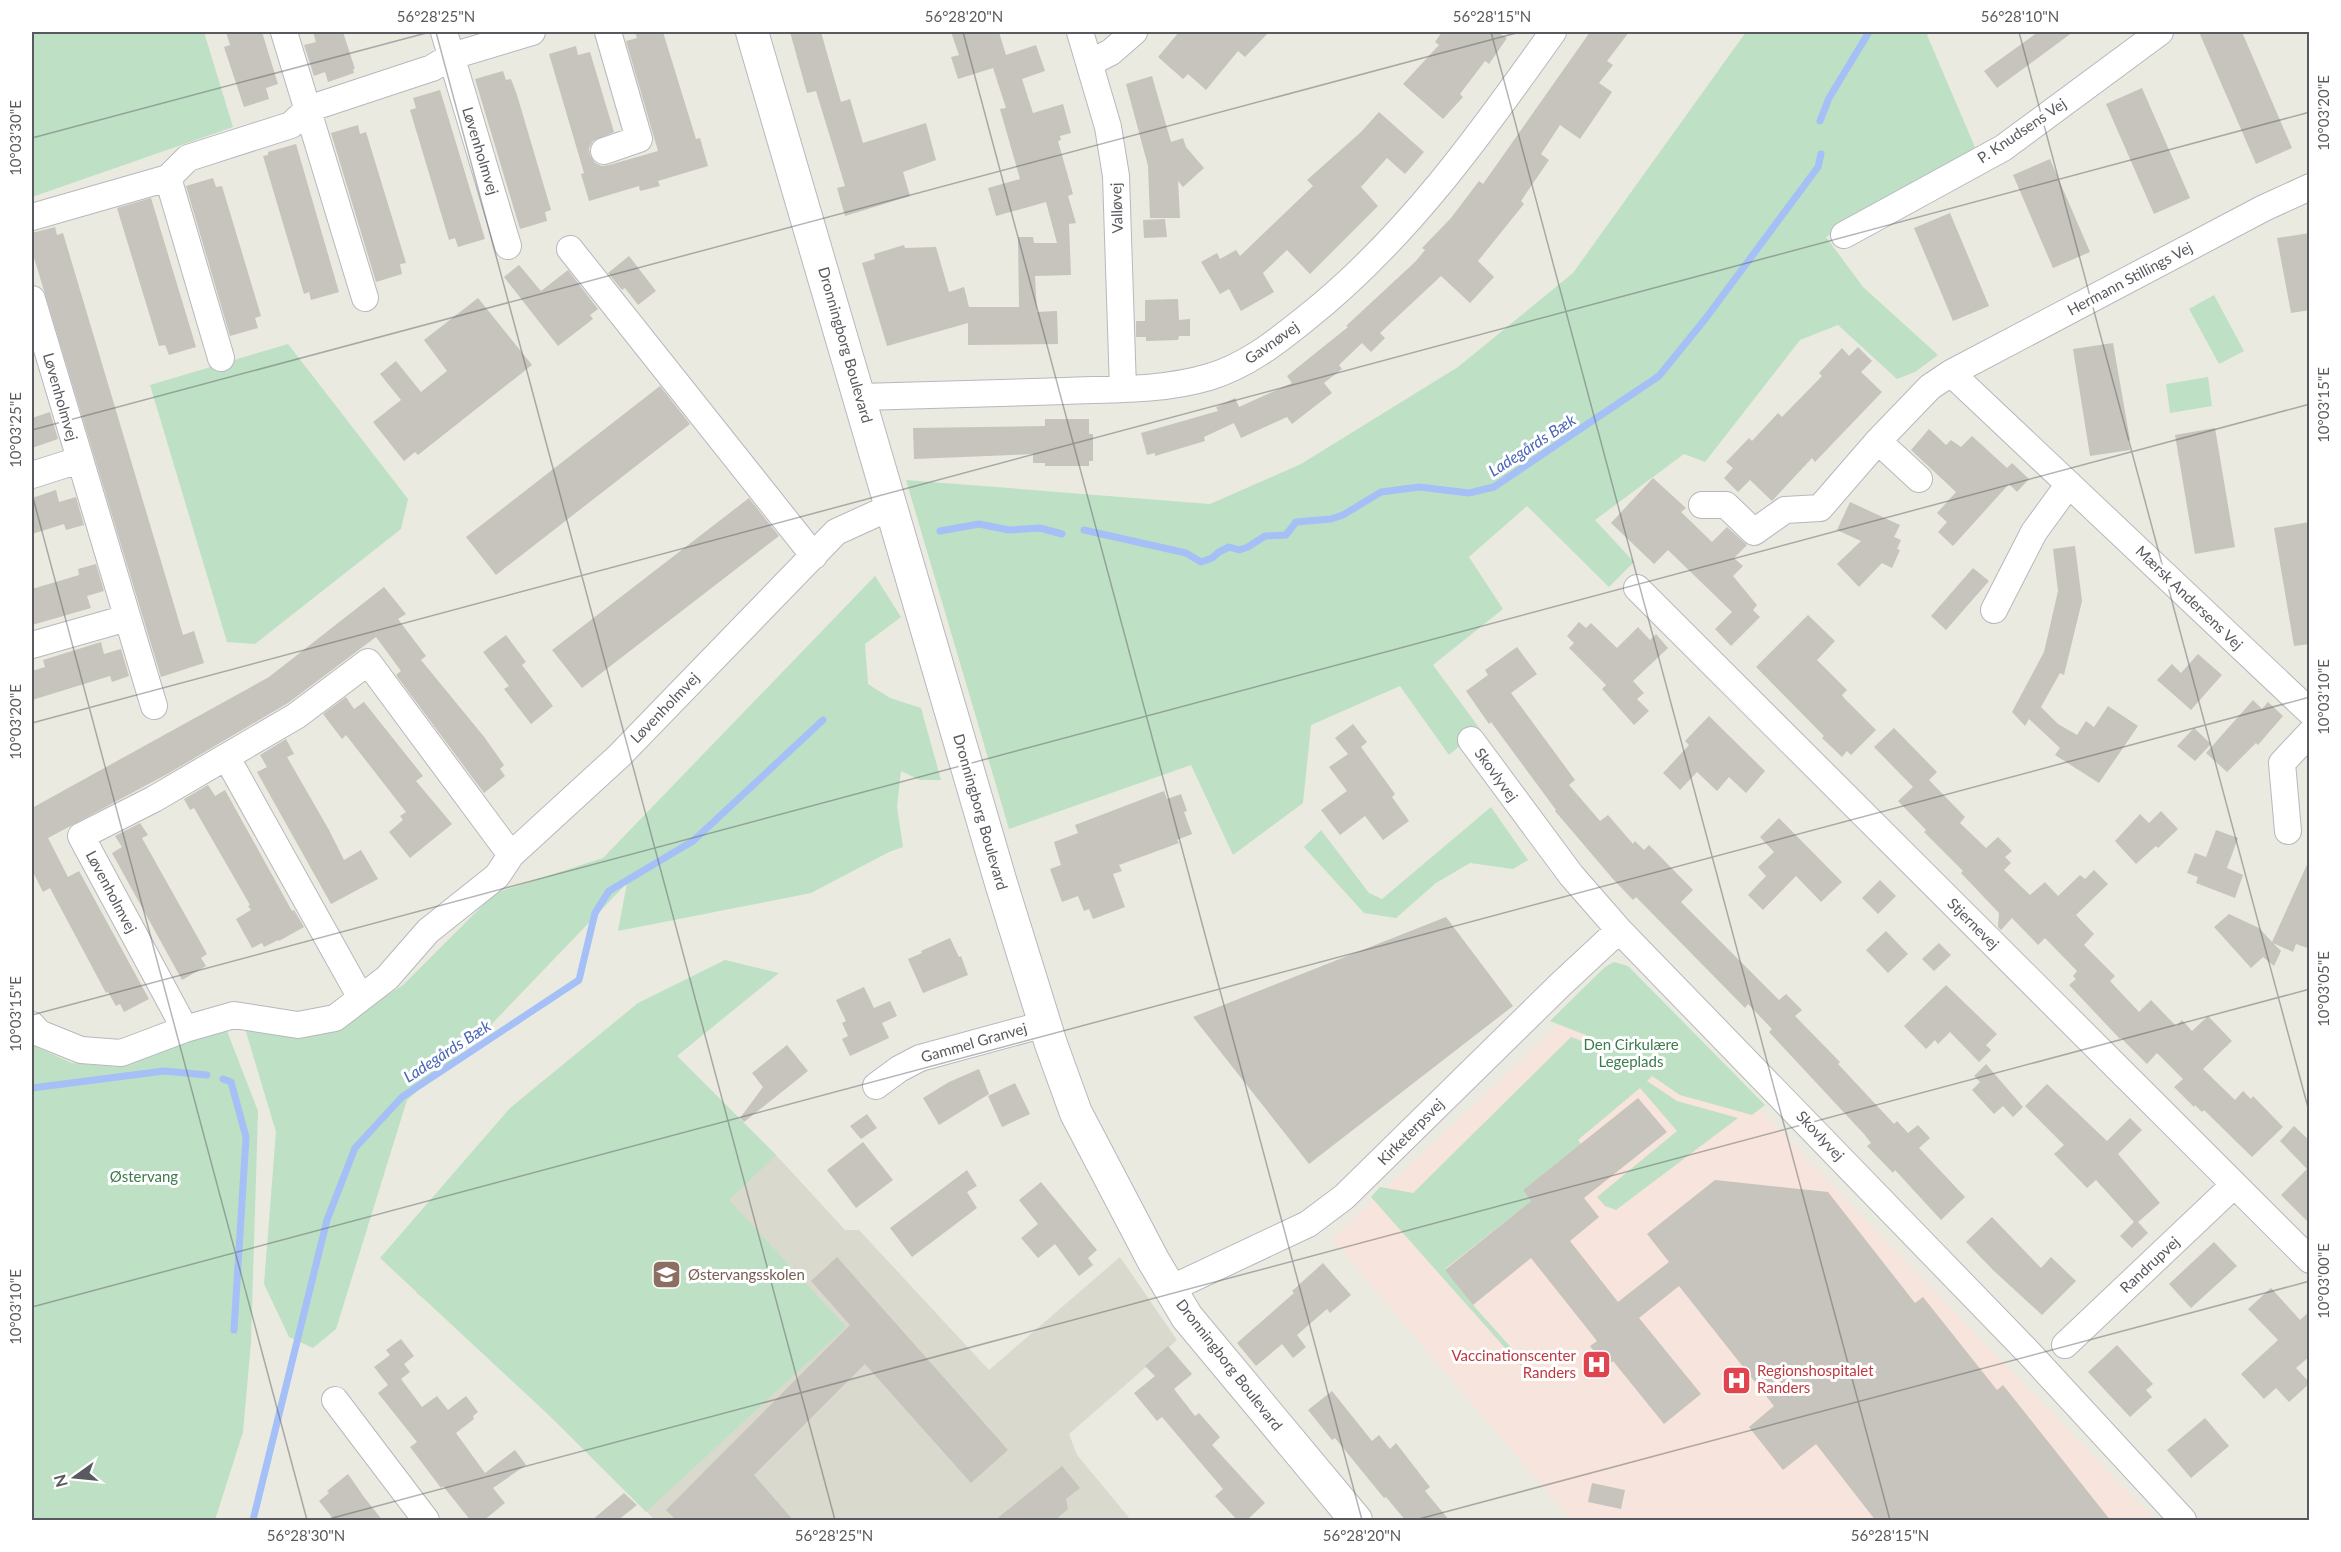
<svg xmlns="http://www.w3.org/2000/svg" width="2341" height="1552" font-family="Lato,sans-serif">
<rect width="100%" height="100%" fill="#eaeae0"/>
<path fill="#dad9ce" d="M677,1056l99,99 69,75h14l130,140 131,-113 57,83 -108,94 8,21 54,65h-476l-102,-101 -121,-114 -16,-12 111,-110z"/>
<path fill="#f7e4dc" d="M1621,966l534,554h-584l-239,-281z"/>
<path fill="#bee0c5" d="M32,32h172l29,95 -201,70z
M1746,32h185l-4,3 50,117 -151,85 37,50 75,68 -23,17 -18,7 -59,-54 -38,15 -95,122 -21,-8 -89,66 39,42 -25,25 -82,-81 -58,51 34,52 -70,56 47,64 -31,26 -49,-69 -89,39 -8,78 -70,52 -42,-90 -182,64 -103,-349 304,24 91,-40 157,-97 115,-94z
M2214,295l30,56 -25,13 -30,-55z
M288,344l120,155 -7,30 -146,115 -28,-2 -77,-257z
M2208,377l4,29 -42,7 -4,-29z
M875,576l26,41 -36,27 3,40 22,14 31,10 20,72h-21l-19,-9 -4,36 6,40 -14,5 -78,41 -193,38 9,-48 -143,149 -77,68 -71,229 -23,19 -24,-11 -25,-53 12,-152 -32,-107 87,6 72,-46 92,-92 108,-35z
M1491,807l37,53 -15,9 -43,-6 -34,20 -40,35 -32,-5 -60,-66 17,-17 48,63 13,6z
M725,960l54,13 -102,83 99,99 -47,45 117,127 -200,185 -93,-93 -173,-161 130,-150 128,-105z
M1614,962l14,4 137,139 -13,10 -72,-20 -28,-19 -5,5 30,20 61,17 -122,92 -11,-4 -8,-9 80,-66 -37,-43 -62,52 3,4 -58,46 8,11 -86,68 28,36 60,67 -4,3 -158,-178 9,-10 33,6 158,-156 29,11 1,-7 -51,-20 55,-54z
M225,1026l33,85 -7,231 -8,90 -28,88h-183v-475l40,18 48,4z"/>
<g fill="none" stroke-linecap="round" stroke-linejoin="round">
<path stroke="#a4c0f6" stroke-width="7" d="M1820,121l9,-23 40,-66
M1084,530l102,23 15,9 11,-4 7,-6 10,-5 10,3 9,-3 17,-11 21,-1 10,-13 35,-3 12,-4 38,-23 38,-5 50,6 25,-6 165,-111 47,-58 112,-151 3,-13
M940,531l39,-7 30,6 31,-2 22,6
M223,1079l8,3 15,55 -12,193
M32,1088l132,-17 43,4
M253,1520l74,-300 28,-72 47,-51 177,-117 16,-67 14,-22 84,-50 130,-121"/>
</g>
<path fill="#c6c4bc" d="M226,32h36l16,52 -12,4 3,11 -25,8 -20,-60 6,-2z
M313,32h30l12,37h-2l1,4 -26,9 -3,-10 -11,4 -10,-31 12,-3z
M635,32h28l33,107 4,-1 8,28 -50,15 2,5 -20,5 -1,-5 -50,15 -8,-27 3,-1 -35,-119 27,-8 2,9 12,-3 24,80 -21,9 -4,7 1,7 5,8 7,3 7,-1 49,-14 -32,-110 11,-3z
M790,32h31l20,70 9,-3 13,44 63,-20 10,37 -33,12 7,24 -65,20 -8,-28 8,-2 -29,-95 -9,2z
M951,32h48l7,23 30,-10 9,26 -23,8 11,34 30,-9 8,29 -11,3 1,4 -3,1 15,53 -5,2 8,27 -7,1 2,51 -36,1 2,36 20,-1 1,33 -90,1v-22l-81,23 -25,-83 13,-4 -1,-5 30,-9 1,3 31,-1 13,45 15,-5 5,20h50l-1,-70h15l1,6h23l-11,-41 -50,14 -8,-28 32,-9 -20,-70 6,-1 -13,-40 -35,11 -7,-22 8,-2z
M1179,32h90l-24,25 -7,-6 -32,39 -18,-16 -5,5 -25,-22z
M1442,32h55l10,6 -18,26 -4,-3 -25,33 3,3 -20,22 -40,-35 36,-39 -4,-3z
M1590,32h39l-22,29 6,4 -14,18 13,9 -32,47 -20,-14 -19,29 8,6 -28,41 3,3 -46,57 16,16 -24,26 -29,-27 -61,57 5,5 -14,14 -9,-9 -23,22 3,4 -18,14 8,10 -40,31 -5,-7 -46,21 -7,-15 -30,14 1,4 -50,15v-3l-8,2 -6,-22 77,-22 -2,-4 19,-9 4,9 53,-24 -5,-7 61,-49 -2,-1 70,-65 9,-11 -3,-2 29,-30 28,-37 4,3z
M2038,32h35l-76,56 -13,-17z
M2199,32h43l50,116 -36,16z
M503,71l3,9 5,-1 6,16 34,115 -6,2 2,9 -27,8 -45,-150z
M1152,76l19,66 12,-4 3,9 18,21 -21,19 -5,-6 2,37h-30l-2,-52 -22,-82z
M2142,88l48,110 -36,16 -48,-110z
M440,90l45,149 -27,8 -3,-9 -6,2 -39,-130 6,-2 -3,-10z
M1379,112l45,40 -19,22 -18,-16 -26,29 17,19 -68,68 -23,-24 -24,23 11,19 -33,19 -12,-22 -9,5 -19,-32 16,-9 3,6 16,-9 4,6 73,-70 -6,-6 54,-48z
M358,125l2,9 6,-2 40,131 -6,1 2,10 -26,8 -45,-149z
M296,144l43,148 -28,8 -2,-8 -5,2 -41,-138 5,-1v-3z
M2050,159l40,93 -37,16 -40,-93z
M213,178l3,9 6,-1 39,130 -6,2 3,10 -28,8 -44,-150z
M151,198l45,149 -27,8 -4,-10 -6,1 -42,-138z
M1950,213l39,93 -36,15 -39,-93z
M1165,219l2,18 -23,1 -1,-18z
M55,227l2,8 6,-2 120,402 11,-4 10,32 -43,14 -129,-426v-18z
M2310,233v77l-19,3 -14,-75z
M629,256l27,35 -18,14 -13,-17 -3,2 -14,-17z
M519,265l22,26 27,-21 30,39 -8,6 3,4 -35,27 -54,-69z
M478,298l54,67 -114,90 -3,-3 -11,9 -31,-39 28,-22 -21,-26 16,-13 25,31 26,-21 -23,-31z
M1178,299l1,21 11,-1v17h-11l-1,4 -32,1v-4h-10v-16h9v-21z
M2113,343l17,97 -2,1 2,9 -40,6 -17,-107z
M1858,347l14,14 -11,11 21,20 -67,70 -3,-4 -40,43 -22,-21 -12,12 -14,-14 9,-10 -7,-6 23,-24 3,3 26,-28 4,4 40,-41 -3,-3 23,-25 7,8z
M660,386l30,38 -194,151 -30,-38z
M50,412l8,27 -26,9v-30z
M1045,419h44v15h4v27h-4v5h-44v-3h-12v-9l-119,5 -1,-31 132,-2z
M2215,428l20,119 -40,7 -20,-119z
M1929,429l17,16 5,-5 10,7 11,-11 35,32 5,-5 17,16 -12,13 -8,-8 -56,62 -15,-14 9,-10 -10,-9 19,-21 -45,-42z
M1653,478l33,30 -5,4 31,30 15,-15 20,18 -13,13 9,8 -10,10 24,29 -4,5 7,7 -29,29 -16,-17 17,-17 -64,-62 -14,14 -43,-41z
M56,490l3,12 17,-5 8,28 -18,5 -2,-6 -32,10v-36z
M749,498l30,38 -197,152 -30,-38z
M1850,502l50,23 -6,12 7,3 -4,9 3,1 -8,18 -10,-5 -23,24 -22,-23 24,-23 -24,-11z
M2310,522v122l-16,2 -20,-118z
M2075,546l7,55 -18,74 -4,-2 -19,34 17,17 19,11 9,-14 8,6 14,-21 30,20 -39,57 -44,-28 5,-7 -31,-29 -4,7 -13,-14 32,-60 14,-61 -5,-42z
M96,564l8,27 -17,5 4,12 -59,17v-36l47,-14 -1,-6z
M1973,568l16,13 -43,49 -15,-14z
M384,587l22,27 -8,5 28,37 -5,4 64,78 19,27 -4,4 5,7 -21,17 -88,-118 5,-4 -25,-34 -88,66 -119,70 -121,65 20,39 11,-6 70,128 -25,13 -4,-8 -4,2 -8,-14 -2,1 -56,-105 -7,4 -11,-22v-64v2l237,-131z
M1808,615l27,26 -18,19 30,30 -5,5 2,3 32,32 -25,25 -4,-4 -5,6 -20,-19 2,-2 -68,-69z
M1579,622l7,6 5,-5 26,25 21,-21 12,13 6,-6 12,14 -35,33 11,12 -7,6 12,12 -15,14 -32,-36 4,-4 -37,-37 5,-5 -7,-7z
M506,635l20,27 -4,3 31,41 -22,18 -27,-35 5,-3 -26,-34z
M101,642l3,12 17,-5 8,27 -17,6 -2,-6 -78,24v-29l13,-4 -2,-7z
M1517,647l20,27 -26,19 64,87 -6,5 31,36 8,-6 25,29 2,-3 9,9 5,-5 44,45 -12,12 98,98 7,-6 16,16 -7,6 45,46 -2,2 56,60 3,-3 11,12 10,-8 12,13 -11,10 46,49 -24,23 -46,-50 -2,3 -26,-27 4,-3 -7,-9 -95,-102 3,-3 -24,-25 -3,4 -109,-111 -3,3 -20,-21 -58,-68 1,-1 -65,-88 -2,2 -23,-33 22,-16 -3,-5z
M2198,654l24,21 -31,35 -34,-30 15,-16 9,9z
M346,697l8,12 10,-7 59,74 -7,5 36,43 -42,34 -21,-26 14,-12 -3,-4 6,-4 -60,-77 -4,4 -19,-25z
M2253,700l9,9 6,-7 15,14 -25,29 -2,-2 -29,29 -21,-19z
M1709,716l56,55 -19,22 -17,-16 -12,14 -20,-19 -17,18 -17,-17 26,-28 -4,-4z
M1353,724l14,18 -6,5 34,47 -3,3 17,24 -26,19 -18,-24 -25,19 -19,-25 26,-19 -18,-24 19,-13 -13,-16z
M1894,728l43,44 -8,8 36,37 -5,6 26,25 12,-11 14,14 -7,6 6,6 -7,7 26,25 15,-13 13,14 22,-21 5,4 9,-9 14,14 -32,31 18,19 -10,11 31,31 -5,5 29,31 12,-12 25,26 6,-6 10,11 16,-15 24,25 -29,28 32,31 8,-9 8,8 2,-3 30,31 -31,30 -48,-47 -2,2 -7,-7 -1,2 -20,-20 9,-8 -26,-26 -10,11 -26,-26 -1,1 -51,-54 7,-6 -3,-3 4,-5 -32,-33 -7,7 -26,-27 -11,12 -3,-3 1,-14 -38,-40 2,-2 -39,-39 2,-2 -28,-29 15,-14 -39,-40z
M2194,728l17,16 -16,17 -18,-15z
M286,739l8,15 -7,3 42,73 15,30 17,-10 17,29 -47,25 -74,-132 10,-5 -7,-12z
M208,785l7,11 10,-6 67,121 2,-1 10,17 -25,14 -1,-1 -14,7 -2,-4 -10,5 -16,-29 15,-9 -3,-4 2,-1 -56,-97 -4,2 -6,-11z
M1164,791l3,8 14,-5 6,17 -3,1 8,22 -15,6 2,3 -60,22 3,6 -9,3 12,33 -32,12 -4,-10 -5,2 -6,-15 -16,6 -12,-33 11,-4 -7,-23 24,-9 -3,-8z
M2161,811l17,18 -20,19 -2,-2 -20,18 -21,-23 25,-27 9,9z
M1779,818l63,64 -21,20 -25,-26 -33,34 -15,-15 18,-19 -8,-9 16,-15 -14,-15z
M140,823l8,12 -6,3 65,116 -6,4 5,8 -24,14 -70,-127 10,-6 -7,-11z
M2216,830l22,8 -11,30 16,7 -8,23 -39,-15 2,-6 -11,-4 8,-20 11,4z
M2310,858v91l-14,-5 -3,8 -20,-9 8,8 -7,15 -11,-9 -12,11 -37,-41 15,-13 30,14 13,14z
M1880,880l16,16 -18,18 -16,-16z
M1446,917l67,89 -204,158 -116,-147z
M1886,931l22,23 -20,19 -22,-23z
M950,938l9,19 2,-1 7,19 -45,18 -15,-34 14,-6 -1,-2z
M1939,943l12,12 -17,16 -12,-12z
M1946,985l51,49 -11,11 5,5 -12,12 -29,-30 -12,12 -3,-4 -9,9 -22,-23z
M864,987l10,21 16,-7 7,15 -15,7 7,15 -39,18 -8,-17 6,-3 -6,-13 4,-2 -10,-21z
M787,1045l21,26 -64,51 -4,-4 23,-31 -11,-14z
M1986,1064l37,43 -10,10 -10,-11 -9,8 -22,-24 8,-8 -6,-6z
M979,1069l10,25 -50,31 -16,-27 26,-16z
M1015,1083l15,31 -28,13 -14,-31z
M2047,1084l60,57 23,-23 12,12 -24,24 42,49 -22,19 10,11 -16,15 -12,-12 14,-14 -38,-42 -9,8 -33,-34 10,-9 -39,-39z
M1638,1098l29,34 -83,66 15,19 -29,24 48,61 51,-40 -22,-28 68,-54 113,12 87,111 8,-6 74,93 6,-5 108,136h-235l-60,-77 -33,26 -34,-43 25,-21 -95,-120 -40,32 62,76 -37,30 -51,-63 -7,6 -16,-21 7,-5 -66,-83 -58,47 -28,-35 86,-69 -8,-11z
M867,1114l10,14 -16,11 -11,-13z
M2294,1126l16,15v83l-29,-29 26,-26 -27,-28z
M863,1142l30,38 -37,28 -29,-38z
M967,1170l10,16 -10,6 10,16 -65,49 -22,-29z
M1041,1182l56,68 -9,8 5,7 -14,11 -24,-32 -17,14 -17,-20 17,-14 -19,-24z
M1992,1217l49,51 10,-11 25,24 -34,34 -49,-45 -27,-28z
M2214,1242l23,24 -46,42 -22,-24z
M837,1257l171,193 -37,33 -106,-119 -111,111 40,46h-117l-11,-11 184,-185 -39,-44z
M1323,1263l28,32 -21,18 -3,-4 -30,26 9,12 -13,11 -11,-14 -26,22 -19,-23 57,-50 -2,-2z
M2271,1288l29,32 10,-9v45l-14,12 14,15 -21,19 -13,-14 -12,11 -23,-25 37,-34 -30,-31z
M401,1339l13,17 -10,8 6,8 -9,7 21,28 15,-11 11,14 18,-14 12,16 -5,4 1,3 -18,14 29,40 30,-23 11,15 -33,23 12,15 -22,18h-12l-28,-35 -2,2 -31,-41 7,-5 -39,-49 10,-8 -14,-18 16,-12 -4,-5z
M2117,1345l36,39 -7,6 6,7 -22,20 -42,-45z
M1168,1346l24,28 -18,15 21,27 4,-3 21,24 -8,8 53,58 -19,18h-8l-23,-25 8,-7 -61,-72 -5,4 -23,-28 21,-17 -10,-10z
M1332,1391l40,50 7,-6 11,14 6,-6 34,44 -5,4 25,30h-44l-20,-24 -2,1 -49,-60 -3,2 -24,-30z
M2205,1418l24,28 -38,32 -24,-28z
M1062,1466l18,22 -14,11 2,10 -14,12h-60z
M348,1474l16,23 19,24h-48l-16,-20 10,-8 -2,-2z
M1592,1483l33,7 -4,19 -33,-7z
M624,1493l13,12 -20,16h-26z"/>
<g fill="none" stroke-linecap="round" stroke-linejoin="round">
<defs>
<path id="minor" d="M284,32l81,266
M444,32l64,214
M1080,32l28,95 8,49 7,213
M1090,63l21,-11 23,-20
M604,151l35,-12 -31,-107
M168,178l53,180
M32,217l136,-39 20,-20 103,-33 17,-16 124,-41 20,-12 80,-24
M1844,235l159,-87 157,-116
M570,249l244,307
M32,299l122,407
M1951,373l313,-165 46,-21
M861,397c68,-2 136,-4 204,-6 47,-2 97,0 144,-14 37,-11 66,-34 96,-58 100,-79 175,-184 248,-287
M1878,441l41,38
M32,475l47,-15
M1702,505h24l28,27 31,-22 35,-2 58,-67 52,-54 21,-14 359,339
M1637,588l673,672
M1994,610l40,-78 35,-48
M32,645l95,-27
M1471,740l100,135 48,55 410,423 154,167
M227,758l134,240
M2288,831l-6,-68 28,-30
M32,1025l7,8 42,17 40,3 64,-24 49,-14 64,10 37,-7 52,-40 41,-47 69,-55 14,-21 108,-99 217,-224 55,-25
M185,1029l-104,-193 73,-37 142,-83 72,-54 143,193
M876,1086l23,-17 21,-11 125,-34
M1170,1289l138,-65 36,-27 216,-212 59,-55
M2065,1345l169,-160
M335,1400l91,120"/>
<path id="tertiary" d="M752,32l249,851 50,161 25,69 77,147 34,57 169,203"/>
</defs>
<use href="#minor" stroke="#b7b8bd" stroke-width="28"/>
<use href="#tertiary" stroke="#b7b8bd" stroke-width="34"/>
<use href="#minor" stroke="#fff" stroke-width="26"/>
<use href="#tertiary" stroke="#fff" stroke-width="32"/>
</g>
<path fill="none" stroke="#595a5f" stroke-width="1.5" stroke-opacity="0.45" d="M436,32l399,1488M963,32l399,1488M1491,32l399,1488M2019,32l291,1083M32,138l398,-106M32,430l1488,-398M32,494l275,1026M32,723l2278,-611M32,1015l2278,-611M32,1307l2278,-610M325,1520l1985,-531M1415,1520l895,-239"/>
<defs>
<symbol id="school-square" viewBox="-11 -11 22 22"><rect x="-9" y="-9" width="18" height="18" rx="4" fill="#8d6e63" stroke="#fff"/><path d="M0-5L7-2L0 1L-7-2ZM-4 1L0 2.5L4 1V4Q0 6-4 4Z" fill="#fff"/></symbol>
<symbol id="hospital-square" viewBox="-11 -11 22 22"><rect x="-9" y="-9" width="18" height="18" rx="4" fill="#e0444e" stroke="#fff"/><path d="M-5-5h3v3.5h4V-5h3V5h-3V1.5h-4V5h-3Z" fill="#fff"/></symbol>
</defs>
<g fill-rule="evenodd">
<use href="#school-square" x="650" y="1258" width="33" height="33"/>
<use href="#hospital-square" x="1580" y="1348" width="33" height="33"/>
<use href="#hospital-square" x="1720" y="1364" width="33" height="33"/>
</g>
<g text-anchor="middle" stroke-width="6" stroke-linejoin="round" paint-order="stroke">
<g font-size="15" fill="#595a5f" stroke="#fff">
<text transform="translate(2022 131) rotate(-34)" y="5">P. Knudsens Vej</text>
<text transform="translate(480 151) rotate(73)" y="5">Løvenholmvej</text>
<text transform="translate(1117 208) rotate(-92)" y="5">Valløvej</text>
<text transform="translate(2130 279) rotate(-28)" y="5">Hermann Stillings Vej</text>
<text transform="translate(1272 343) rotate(-35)" y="5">Gavnøvej</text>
<text transform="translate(845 345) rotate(74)" y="5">Dronningborg Boulevard</text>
<text transform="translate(60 397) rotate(74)" y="5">Løvenholmvej</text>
<text transform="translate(2189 598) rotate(44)" y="5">Mærsk Andersens Vej</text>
<text transform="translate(665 708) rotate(-46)" y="5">Løvenholmvej</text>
<text transform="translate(1496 775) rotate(54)" y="5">Skovlyvej</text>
<text transform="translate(980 812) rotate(74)" y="5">Dronningborg Boulevard</text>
<text transform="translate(111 892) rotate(62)" y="5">Løvenholmvej</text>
<text transform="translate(1973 924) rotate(45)" y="5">Stjernevej</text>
<text transform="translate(974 1043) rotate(-16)" y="5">Gammel Granvej</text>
<text transform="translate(1411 1132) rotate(-45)" y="5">Kirketerpsvej</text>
<text transform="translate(1820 1136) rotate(47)" y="5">Skovlyvej</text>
<text transform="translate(2150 1265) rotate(-43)" y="5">Randrupvej</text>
<text transform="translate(1229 1365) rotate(52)" y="5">Dronningborg Boulevard</text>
</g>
<g font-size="15" fill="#3b7c4c" stroke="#fff">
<text x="1631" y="1050">Den Cirkulære<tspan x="1631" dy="17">Legeplads</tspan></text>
<text x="144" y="1182">Østervang</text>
</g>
<g font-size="15" fill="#785e54" stroke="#fff" text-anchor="start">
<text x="688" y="1280">Østervangsskolen</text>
</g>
<g font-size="15" fill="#be3a42" stroke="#fff" text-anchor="end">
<text x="1576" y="1361">Vaccinationscenter<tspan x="1576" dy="17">Randers</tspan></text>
<text x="1757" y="1376" text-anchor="start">Regionshospitalet<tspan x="1757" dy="17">Randers</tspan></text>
</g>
<g font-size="16" font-style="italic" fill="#4a67b6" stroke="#fff">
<text transform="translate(1532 445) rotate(-33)" y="6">Ladegårds Bæk</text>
<text transform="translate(447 1051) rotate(-33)" y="6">Ladegårds Bæk</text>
</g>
</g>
<rect width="2341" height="1552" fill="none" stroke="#ffffff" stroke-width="66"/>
<g transform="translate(75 1477) rotate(255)" stroke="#ffffff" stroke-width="4.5" paint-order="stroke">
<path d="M0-4.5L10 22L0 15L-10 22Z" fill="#595a5f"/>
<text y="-9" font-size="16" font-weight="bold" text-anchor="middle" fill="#595a5f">N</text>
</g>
<rect x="33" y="33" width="2275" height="1486" fill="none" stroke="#595a5f" stroke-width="2"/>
<g font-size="15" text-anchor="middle" fill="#595a5f">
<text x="436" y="22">56°28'25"N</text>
<text x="964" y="22">56°28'20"N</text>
<text x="1492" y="22">56°28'15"N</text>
<text x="2020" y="22">56°28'10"N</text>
<text transform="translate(2324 113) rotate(-90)" y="5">10°03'20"E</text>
<text transform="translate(16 138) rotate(-90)" y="5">10°03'30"E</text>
<text transform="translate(2324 405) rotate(-90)" y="5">10°03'15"E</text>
<text transform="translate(16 430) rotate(-90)" y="5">10°03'25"E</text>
<text transform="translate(2324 697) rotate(-90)" y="5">10°03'10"E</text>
<text transform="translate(16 722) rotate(-90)" y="5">10°03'20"E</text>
<text transform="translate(2324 989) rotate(-90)" y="5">10°03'05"E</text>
<text transform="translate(16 1014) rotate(-90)" y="5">10°03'15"E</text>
<text transform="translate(2324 1281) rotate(-90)" y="5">10°03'00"E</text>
<text transform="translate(16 1307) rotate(-90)" y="5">10°03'10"E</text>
<text x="306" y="1541">56°28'30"N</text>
<text x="834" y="1541">56°28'25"N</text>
<text x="1362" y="1541">56°28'20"N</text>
<text x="1890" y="1541">56°28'15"N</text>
</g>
</svg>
